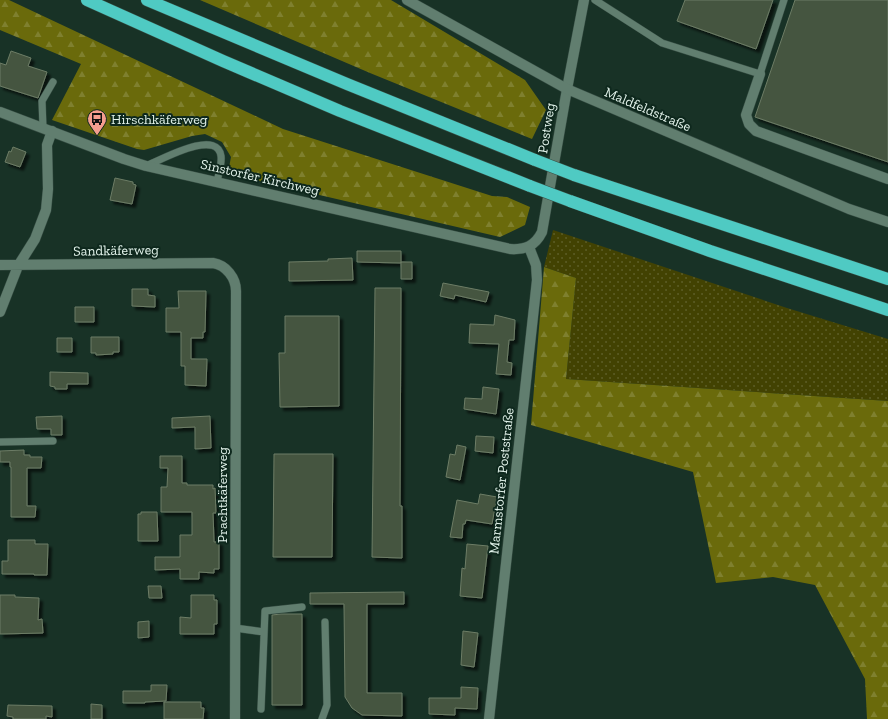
<svg xmlns="http://www.w3.org/2000/svg" width="888" height="719" font-family="'Zilla Slab',serif">
<defs>
<pattern id="grass-dots" width="8" height="8" patternUnits="userSpaceOnUse"><rect width="8" height="8" fill="#424202"/><path d="M2 2h.1M6 6h.1" fill="none" stroke="#5d5e27" stroke-width="1.8" stroke-linecap="round"/></pattern>
<pattern id="forest-firs" width="22" height="20" patternUnits="userSpaceOnUse"><rect width="22" height="20" fill="#6a6a0b"/><path d="M5 1l3.5 6h-7zM16 11l3.5 6h-7z" fill="#7f802f"/></pattern>
<filter id="shadow"><feDropShadow dx="3.5" dy="3.5" stdDeviation="1" flood-color="#0009"/></filter>
</defs>
<rect width="100%" height="100%" fill="#183226"/>
<path fill="url(#grass-dots)" d="M553,230l234,78 101,31v62l-322,-22 10,-101 -32,-11z"/>
<path fill="url(#forest-firs)" d="M0,0h9l274,129 209,67 15,1 23,10 -5,18 -25,12 -245,-57 -27,-7 3,-16 -9,-15 -17,-8 -13,2 -48,14 -7,-1 -85,-29 29,-56 -81,-34z
M200,0h191l134,80 21,30 -14,29 -162,-66z
M544,267l32,11 -10,101 322,22v318h-21l-2,-40 -50,-94 -42,-8 -57,6 -23,-111 -162,-47z"/>
<path fill="#45543f" stroke="#6d7d66" filter="url(#shadow)" d="M685,0h88l-17,49 -79,-28z
M795,0h93v162l-133,-45z
M11,51l20,7 -3,8 19,6 -9,26 -38,-12v-23l6,2z
M13,147l13,5 -6,15 -15,-5 4,-11 2,1z
M115,178l18,4v2l3,1 -4,19 -22,-4z
M357,251h44v12l-44,-1z
M352,258l1,22 -64,1v-19l39,-1v-2z
M401,262h11v17h-11z
M443,283l46,9 -3,10 -31,-7 -1,4 -14,-3z
M375,288h26l-1,218h2v52l-30,-1z
M132,289h16v6l7,1v11l-23,-1z
M178,291h28l-1,41h-2v6h-12v21h16l-1,27 -21,-1v-19h-4v-34h-15v-24h13z
M75,307h19v15h-19z
M495,315l20,5 -1,20h-5l-2,22 5,1 -1,12 -15,-1 3,-30 -30,-1 1,-19 24,1z
M285,316h54v90l-59,1 -1,-54h6z
M91,337h28v15h-6v2l-17,1v-2h-5z
M57,338h15v14h-15z
M50,372l38,1v11h-21v5h-12v-2l-5,-1z
M483,387l16,2 -3,25 -32,-5 1,-11 17,1z
M62,416v19h-11v-6h-14l-1,-12z
M210,416l1,32 -16,1v-22l-23,1v-10z
M476,436l18,1 -1,16 -18,-2z
M457,445l9,2 -6,33 -14,-3 4,-23 5,1z
M24,450v5h6v2h12l-1,11h-14v38h9l-1,11h-24v-50h-1v-5h-10v-11z
M274,454h59l-1,103h-59z
M160,456h22v27h5v2h26v4l2,-1 1,25h-3l1,27v2h5v27h-5v4l-15,-1v7h-19v-10l-25,1v-13h25v-22h12v-23h-31v-25h6l1,-19h-8z
M480,494l17,3 -5,27 -26,-4 -1,4h-2l-1,14 -12,-1 7,-37 21,4z
M141,512h16l1,29h-20v-27h3z
M8,540h27v4h13l-1,31h-13v-1h-32v-13h6z
M467,544l21,2 -6,52 -22,-2 2,-28 3,1z
M148,586h13l1,12h-13z
M404,592v12h-37v89h35v23l-40,-1 -10,-7 -7,-11 -1,-93h-34v-11z
M0,595h15v2l24,1 -1,22 4,-1 1,14 -43,1z
M191,595h23v5h3v24h-3v10h-34v-17l11,1z
M281,614h21v91h-30v-90z
M149,621v16l-11,1v-16z
M463,631l15,2 -4,34 -13,-2z
M151,685h16l-1,16 -21,1v1h-22v-12h28z
M461,687l17,1 -1,21 -22,-1v7l-26,-1v-16h32z
M164,702h37v6h3l-1,11h-39z
M91,704l11,1v14h-11z
M8,705l44,1v11l-6,-1v3h-33v-2l-6,-1z"/>
<g fill="none" stroke-linecap="round" stroke-linejoin="round">
<defs>
<path id="service" d="M595,0l67,43 98,31 24,-74
M43,128l-1,-27 11,-19
M146,166c15,-6 71,-38 75,-10 1,8 -2,17 -4,25
M0,442l53,-1
M235,628l29,4
M261,709l4,-98 37,-4
M322,719l5,-14 -2,-83"/>
<path id="minor" d="M760,74l-14,41 3,9 7,7 132,48
M567,89l17,-89
M0,265l213,-2c13,2 23,15 23,28l-1,428
M0,312l18,-46 17,-27 11,-29 2,-21 -1,-44 5,-14
M489,719l48,-439 -1,-15 -7,-18"/>
<path id="tertiary" d="M0,112l124,47 22,7 364,83c15,1 25,-3 32,-17l25,-143"/>
<path id="secondary" d="M407,0l160,89 282,120 39,13"/>
<path id="motorway" d="M87,0l136,61 117,50 190,75
M147,0l200,84 188,76
M574,175l314,104
M570,201l140,50 178,59"/>
</defs>
<use href="#service" stroke="#374e44" stroke-width="8"/>
<use href="#minor" stroke="#374e44" stroke-width="11"/>
<use href="#tertiary" stroke="#374e44" stroke-width="11"/>
<use href="#secondary" stroke="#374e44" stroke-width="11"/>
<use href="#motorway" stroke="#374e44" stroke-width="13"/>
<use href="#service" stroke="#617e6f" stroke-width="7"/>
<use href="#minor" stroke="#617e6f" stroke-width="10"/>
<use href="#tertiary" stroke="#617e6f" stroke-width="10"/>
<use href="#secondary" stroke="#617e6f" stroke-width="10"/>
<use href="#motorway" stroke="#4fcac3" stroke-width="12"/>
<defs>
<path id="motorway-bridge" d="M535,160l39,15
M530,186l40,15"/>
</defs>
<use href="#motorway-bridge" stroke="#374e44" stroke-width="13" stroke-linecap="butt"/>
<use href="#motorway-bridge" stroke="#4fcac3" stroke-width="12"/>
</g>
<defs>
<symbol id="bus-pin" viewBox="-11 -11 22 30"><path d="M0 17L-7.5 6A9.5 9.5 0 1 1 7.5 6Z" fill="#f59d8e" stroke="#0e281d"/><path d="M-5-6H5V4H4V6H2V4H-2V6H-4V4H-5ZM-3.5-4V0h7V-4ZM-3.5 1.2v1.5H-2V1.2ZM2 1.2v1.5H3.5V1.2Z" fill="#111"/></symbol>
</defs>
<g fill-rule="evenodd">
<use href="#bus-pin" x="86" y="108" width="22" height="30"/>
</g>
<g text-anchor="middle" stroke-width="4" stroke-linejoin="round" paint-order="stroke">
<g font-size="14" fill="#e3f3eb" stroke="#0e281d">
<text transform="translate(648 109) rotate(23)" y="5">Maldfeldstraße</text>
<text transform="translate(546 128) rotate(-81)" y="5">Postweg</text>
<text transform="translate(260 177) rotate(13)" y="5">Sinstorfer Kirchweg</text>
<text transform="translate(116 250) rotate(-1)" y="5">Sandkäferweg</text>
<text transform="translate(501 481) rotate(-84)" y="5">Marmstorfer Poststraße</text>
<text transform="translate(222 495) rotate(-90)" y="5">Prachtkäferweg</text>
</g>
<g font-size="14" fill="#e3f3eb" stroke="#0e281d" text-anchor="start">
<text x="111" y="124">Hirschkäferweg</text>
</g>
</g>
</svg>
